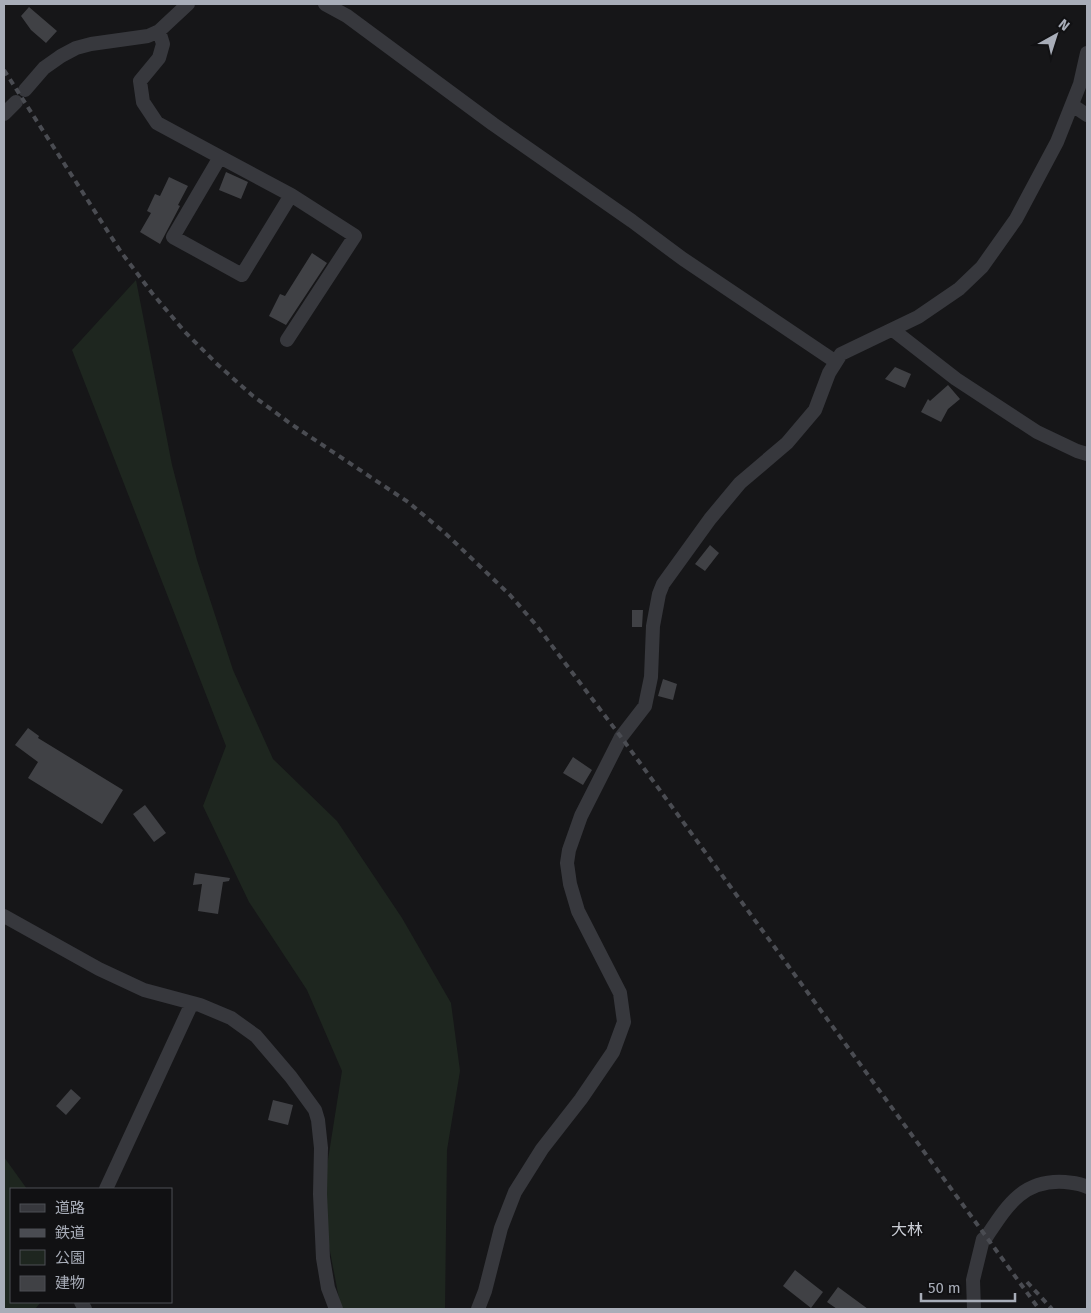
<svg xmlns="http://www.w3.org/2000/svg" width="1091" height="1313" font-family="'Fira Sans','Noto Sans JP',sans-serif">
<rect width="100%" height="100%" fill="#161618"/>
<path fill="#1e261f" d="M136,280l36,185 25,95 36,110 40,89 64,62 65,97 49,85 9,68 -13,79 -2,159h-104l-20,-105 21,-133 -35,-81 -58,-88 -46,-96 23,-60 -154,-396z
M4,1157l23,32h-16v113h30l-6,7h-31z"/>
<path fill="#404145" d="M29,7l28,24 -11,12 -15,-13 -10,-14z
M226,172l22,10 -7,17 -22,-9z
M169,177l19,9 -10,19 2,1 -20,38 -20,-12 11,-19 -4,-2 8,-17 5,2z
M312,253l15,10 -41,62 -17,-9 11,-22 5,2z
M895,367l16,7 -6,14 -20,-9z
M948,385l12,14 -12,10 -7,13 -20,-10 7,-13 2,2z
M710,545l9,8 -14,18 -10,-7z
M632,610h11l-1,17h-10z
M663,679l14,5 -4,16 -15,-4z
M28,728l11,8 -1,2 85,52 -21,34 -74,-46 10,-16 -23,-17z
M573,757l19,13 -9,15 -20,-12z
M145,805l21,28 -12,9 -21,-28z
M195,873l35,5 -1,3 -6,1 -5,32 -20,-3 4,-27 -9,1z
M71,1089l10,9 -15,17 -10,-9z
M273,1100l20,5 -5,20 -20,-5z
M795,1270l28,22 -12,16 -28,-22z
M838,1287l30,22h-31l-10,-7z"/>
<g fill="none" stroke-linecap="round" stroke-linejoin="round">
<path stroke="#37383d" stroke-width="14" d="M325,4l22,12 146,108 139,97 51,38 153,103
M159,31l4,13 -4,14 -19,23 3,21 14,21 63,34 -47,80 69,38 49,-80
M25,90l19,-22 17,-12 15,-8 15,-4 57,-8 11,-5 29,-27
M1072,105l15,10
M4,114l12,-12
M220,157l71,38 64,41 -68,104
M893,330l63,49 81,53 40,19 10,3
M4,916l95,53 45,21 56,15 31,13 25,18 35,41 24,33 3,10 3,28 -1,46 3,64 5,30 8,21
M106,1189l86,-186
M81,1302l4,7
M478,1309l7,-18 16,-63 14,-36 27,-43 39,-50 32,-47 11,-30 -4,-29 -42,-82 -8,-27 -3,-21 2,-13 12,-34 40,-79 24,-31 6,-29 2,-51 6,-32 4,-10 47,-65 30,-36 47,-40 28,-33 14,-37 12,-19 77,-37 41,-28 23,-22 34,-48 41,-77 23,-58 7,-31
M974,1309l-1,-29 10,-41 4,-3c20,-30 36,-57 78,-54 8,1 15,1 22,5"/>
<path stroke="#4a4c52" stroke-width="4" stroke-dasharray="6 5" stroke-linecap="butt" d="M4,70l117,182 31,41 33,39 33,33 35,31 38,28 117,78 37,31 65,62 27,31 84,111 418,572
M1027,1282l25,27"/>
</g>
<g text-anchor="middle" stroke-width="4" stroke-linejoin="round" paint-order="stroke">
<g font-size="16" fill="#c9ccd4" stroke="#111113">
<text x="907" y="1235">大林</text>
</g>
</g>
<rect width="1091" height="1313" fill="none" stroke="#a8adb8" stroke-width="10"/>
<rect x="10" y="1188" width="162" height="115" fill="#111113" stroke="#4d4f55"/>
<rect x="20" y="1204" width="25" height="8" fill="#37383d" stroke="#4d4f55"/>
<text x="55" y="1213" font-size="15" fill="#a8adb8">道路</text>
<rect x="20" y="1229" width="25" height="8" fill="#4a4c52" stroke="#4d4f55"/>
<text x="55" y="1238" font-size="15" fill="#a8adb8">鉄道</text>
<rect x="20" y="1250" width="25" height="15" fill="#1e261f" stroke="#4d4f55"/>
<text x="55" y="1263" font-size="15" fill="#a8adb8">公園</text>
<rect x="20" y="1276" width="25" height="15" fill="#404145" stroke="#4d4f55"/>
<text x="55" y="1288" font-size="15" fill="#a8adb8">建物</text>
<g transform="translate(1056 35) rotate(39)" stroke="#111113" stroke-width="4" paint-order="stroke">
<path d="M0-4L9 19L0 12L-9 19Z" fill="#a8adb8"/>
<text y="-8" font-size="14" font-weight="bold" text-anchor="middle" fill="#a8adb8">N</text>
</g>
<path d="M921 1293v8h94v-8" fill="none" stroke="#a8adb8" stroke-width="2.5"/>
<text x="928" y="1293" font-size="15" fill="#a8adb8" stroke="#111113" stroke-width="4" paint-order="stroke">50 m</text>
</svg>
